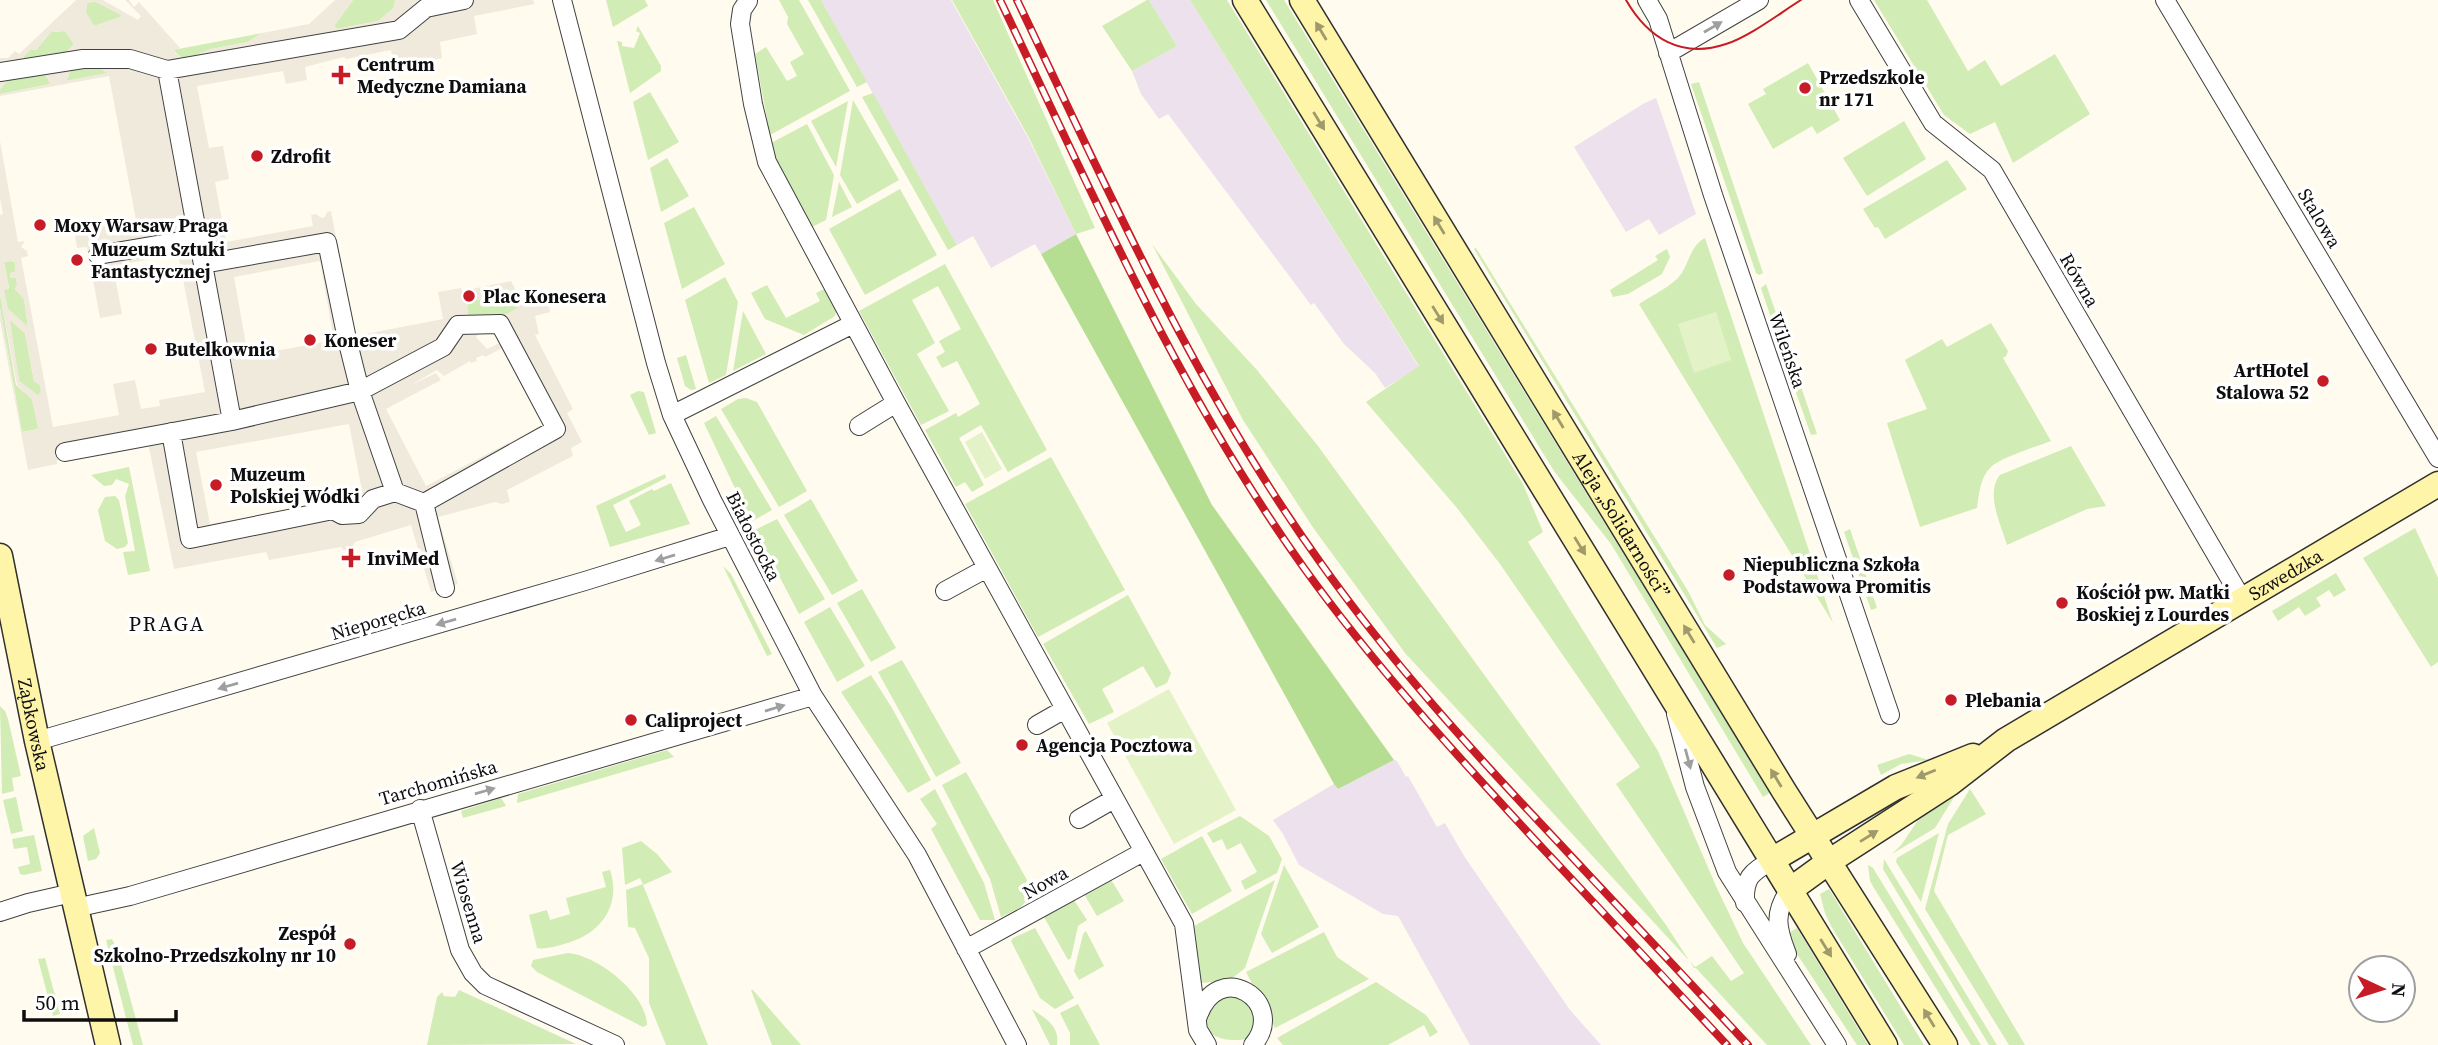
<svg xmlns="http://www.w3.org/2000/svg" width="2438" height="1045" font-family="'Source Serif 4',serif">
<rect width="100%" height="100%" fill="#fffbee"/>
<path fill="#ece1ed" d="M821,0h130l76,136 49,98 -35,20 -6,-10 -44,24 -18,-32 -16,9z
M1149,0h41l229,367 -34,21 -10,-15 -31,-29 -30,-41 -3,2 -143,-191 -9,5 -18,-25 -9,-23 45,-25z
M1656,98l40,116 -37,21 -10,-16 -23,13 -52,-85 69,-43z
M1394,760l3,1 9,16 2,-1 29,51 8,-4 19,33 106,154 31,35h-131l-72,-129 -15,-2 -84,-49 -16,-31 -10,-14 61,-36 4,5z"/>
<path fill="#d2ecb5" d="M353,0h42l-1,8 -16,13 -41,8 -3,-3z
M606,0h39l3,6 -35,21z
M779,0h20l51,91 -80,44 -15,-81 11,-7 21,34 10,-5 -7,-14 14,-8 -17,-30 1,-7z
M808,0h13l46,82 -10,5z
M952,0h41l102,228 -19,6 -48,-98z
M1147,0h2l28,46 -45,25 -30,-45z
M1190,0h37l296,484 20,48 -15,10 130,209 58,135 27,57 68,102h-44l-362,-392 -91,-124 -71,-109 -91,-176 44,60 61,66 61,76 348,479 28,43 18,-12 19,25 13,-8 -128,-189 24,-17 -140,-203 -43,-56 -91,-106 53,-36z
M1266,0h18l486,793 -7,4 -152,-253 -57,-73z
M1874,0h53l41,71 17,-11 16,26 54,-32 35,60 -77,49 -18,-41 -25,12 -26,-19z
M87,2h9l26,13 -2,3 -26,8 -8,-13z
M638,26l23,40v5l-31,22 -13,-52 5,1v4l12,2 6,-15 -4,-2z
M65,31l9,13 -10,11 -38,6 -3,-4 8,-8 5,1 15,-18z
M262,33l-14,9 -37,7 -27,11 -11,-10z
M1808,63l32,57 -23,14 -5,-8 -39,23 -25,-45 18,-10 -3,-5z
M93,64l15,9 -42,8 6,-14z
M42,71l6,8 2,5 -50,10v-5l10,-11z
M1699,82l64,191 -4,2 -3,-2 -65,-189z
M650,92l29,50 -31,18 -15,-58z
M873,93l84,152 -9,5 -86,-153z
M853,100l46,80 -42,24 -17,-29z
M848,101l-12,66 -25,-46z
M1904,121l22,38 -59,37 -24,-38z
M807,124l27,51 -8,45 -14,7 -37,-69 -4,-15z
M667,158l22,38 -28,16 -11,-44z
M1947,160l20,29 -82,50 -7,-12 -3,1 -12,-19z
M839,182l13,25 -20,10z
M900,189l37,66 -72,40 -36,-66z
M694,207l31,57 -43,25 -18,-66z
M1705,238l128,385 -194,-319c12,-8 27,-15 38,-25 12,-12 12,-33 28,-41z
M1476,248l212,343 17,34 21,19 -9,4 -243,-399z
M1667,249l3,8 -8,17 -34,20 -15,3 -3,-7 48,-30 -3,-4z
M10,261l5,1 2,23 -2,4 9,10 4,28 -20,-18 -5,-19 6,-2 -5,-26z
M945,264l102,186 -39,22 -27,-47 -22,13 25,47 -12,7 -7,-10 -9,5 -31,-57 31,-17 2,4 22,-13 -23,-43 -15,7 -6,-11 9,-5 -6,-11 22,-12 -23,-43 -26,14 23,43 -18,11 32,57 -28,14 -62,-114z
M725,277l13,25 -12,73 -17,8 -24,-83z
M1766,284l21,61 -4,1 -3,-1 -19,-57z
M767,285l19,33 34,-17 -4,-8 10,-5 11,20 -2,8 -31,19 -39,-16 -14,-26z
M0,294l16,91 16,14 7,30 -17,3 -22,-124z
M511,294l7,14 -20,11 -30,-4 -1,-8 3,-6z
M743,311l23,43 -33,17z
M9,319l16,14 9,48 6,4 1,6 -3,5 -19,-15z
M1991,323l17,28 -2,5 -3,2 48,83c-13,5 -51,17 -60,26 -11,10 -12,27 -14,41l-57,19 -33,-104 40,-14 -22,-49 37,-21 5,8z
M1790,354l27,80 -6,1 -27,-76z
M686,355l10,34 -5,1 -6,-4 -8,-28z
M638,391l6,1 12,41 -7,2 -19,-40z
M746,398l11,4 50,89 -28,16 -58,-98 17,-10z
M716,416l56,94 -21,12 -47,-99z
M2071,446l35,60 -19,3 -80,36c-6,-20 -22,-52 -7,-70z
M1051,457l74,133 -87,47 -73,-133z
M129,467l21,104 -22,4 -5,-23 12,-1 -10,-55 4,-12 -13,-5 -4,6 -8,1 -13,-11z
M665,474l1,4 -53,27 13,27 15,-7 -12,-24 23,-12 2,2 17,-8 19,41 -80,23 -14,-41z
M115,496l4,4 9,43 -3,4 -8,2 -12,-8 -7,-31 7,-13z
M811,499l47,82 -26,14 -48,-80z
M777,519l48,80 -26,15 -44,-84z
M2415,528l23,50v84l-7,5 -68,-109z
M1850,529l27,79 -6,2 -27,-78z
M723,566l8,8 41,80 -5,2z
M2336,573l10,17 -12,7 -5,-7 -13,8 5,8 -16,10 -6,-9 -21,14 -6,-10z
M862,589l34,59 -25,14 -34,-59z
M1128,595l43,78 -4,10 -11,5 -13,-22 -41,23 12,23 -25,12 -46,-80z
M830,607l35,59 -28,16 -33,-60z
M902,660l59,103 -25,14 -58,-105z
M871,675l21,33 39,72 -23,13 -67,-101z
M0,706l5,5 3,8 13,57 -9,2 2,13 -12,3z
M667,750l7,7 -157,46 1,-9z
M1909,754l20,6 -28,4 -20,11 -4,-10z
M966,772l61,108v20l-7,8 -19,9 -11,-38 -48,-94z
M1964,781l-29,47 -43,26 10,-10 18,-27z
M935,789l49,94 11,37h-15l-49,-91 6,-5 -17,-25z
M1970,789l16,25 -38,21 -14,56 91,154h-16l-84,-136 23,-85z
M16,797l7,34 -12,3 -8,-34z
M501,798l5,8 -43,12 -2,-7z
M1240,816l29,20 13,23 -5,14 -32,17 -4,-9 16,-9 -16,-29 -14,7 -5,-11 -9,4 -6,-10z
M94,828l6,25 -4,6 -8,2 -5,-25z
M1939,833l-18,69 -25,-40 1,-4z
M34,835l8,36 -18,4 -4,-1 -2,-7 12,-3 -3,-17 -13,2 -2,-10z
M1202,836l30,55 -40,23 -31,-55z
M641,841l16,13 15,18 -29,13 65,160h-42l-17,-42v-45l-14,-30 -7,-1 -2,-37 17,-6 -3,-6 -15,7 -3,-37z
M1884,859l113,186h-8l-106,-176z
M1284,865l35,62 -47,26 -11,-19z
M1868,865l5,3 108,177h-10l-97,-157 -4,-7z
M610,870c12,36 -10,65 -46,74 -9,2 -18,6 -27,4l-8,-33 18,-5 3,10 20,-6 -4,-16 40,-11 -4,-15z
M1110,878l14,23 -27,15 -13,-22z
M1275,880l-30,88 -15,12 -29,3 -7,-57z
M1829,889l95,156h-20l-73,-119 -6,-13 -5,-19z
M1074,900l13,20 -9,6 -7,32 -3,2 -24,-43z
M1035,928l39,70 -19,11 -15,-11 -29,-57 2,-3z
M1797,928l71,117h-11l-64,-97 -6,-14z
M1086,931l18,35 -25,14 -5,-9 9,-37z
M1324,932l13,25 32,22 -94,49 -29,-56z
M112,939l5,11 26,95h-10l-27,-105z
M568,953c29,2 79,41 79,72l-4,2 -106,-55 -6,-6 2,-6z
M45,958l15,56 -7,2 -15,-57z
M1376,982l50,33 12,17 -8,5 -6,-12 -36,20h-105l-6,-7z
M459,990l117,54 -149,1 10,-48 5,-5 2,4 11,1z
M751,990h2l48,55h-29z
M1224,995l22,3 11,19 -7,21c-23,7 -57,-4 -42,-28 3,-6 11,-11 16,-15z
M1078,1004l22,41h-30v-12l-10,-20z
M1032,1009c14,10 28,17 25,36h-7z"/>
<path fill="#b6de93" d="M1076,234l136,271 182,255 -56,29 -4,-5 -293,-530z"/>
<path fill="#e4f3c7" d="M1716,312l15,48 -37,13 -16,-49z
M982,432l20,37 -17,10 -20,-37z
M1169,689l67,121 -62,34 -67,-121z"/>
<path fill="#f0eadc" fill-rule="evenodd" d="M76,0h27l35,20 3,-4 -16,-16h4l5,7 5,-5 41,46 -7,3 11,9 27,-11 37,-7 14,-9 47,-9 26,-24h18l-19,26 3,3 41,-8 16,-13 1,-8h138l2,4 -61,12 3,18 -37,8 2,16 -29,6 -7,-5 -4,2 -2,6 -5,1 -4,-18 -45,9 -2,-2 -39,10 2,13 -21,4 -3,-13 -86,15 12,62 14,-2 6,33 -14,3 11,60 87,-16 -2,-11 5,-1 6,4 3,-1 2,-5 4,-1 24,125 88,-17 -5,-27 23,-4 1,3 49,-10 12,23 25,-3 2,11 -15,4 4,18 -4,1 38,74 -6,4 15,29 -11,6 2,8 -66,34 3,12 -8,2 -7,-2 -57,15 20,67 -27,8 -20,-67 -56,17 -4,7 -8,1 -2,-3 -72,13 -3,-8 -92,17 -26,-126 -91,17v4l-29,6 -28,-150v-12l22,124 16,-3 -6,-30 -15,-14 -17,-91v-79l3,-1 -3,-16v-57l18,101 7,-1 -4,6 6,4 1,5 -7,2 32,169 66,-12 -6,-31 22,-4 6,29 19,-3 -1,-6 46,-8 -27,-138 -65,12 9,48 -22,4 -13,-71 -10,1 -3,-19 7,-1 1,2 54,-10 -27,-144 -109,20v-2l50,-10 -2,-5 -6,-8 -32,7 -10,11v-31h8l7,-7 4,3zM96,2l25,13 1,1 -28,10 -8,-13 1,-10zM65,31l9,13 -10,11 -38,6 -3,-3 8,-9 5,1 15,-18zM93,64l14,9 -41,8 6,-14zM10,261l5,1 1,9 -6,2v5h6l1,7 -2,4 9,10 4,28 -20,-18 -4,-19 5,-1 -5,-27zM320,261l14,79 -86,16 -14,-79zM511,294l7,14 -20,11 -30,-4 -1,-8 3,-6zM10,320l15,13 9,48 6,4 1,6 -3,4 -19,-14zM496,331l10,9 -19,9 -11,-12 4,-4zM506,346l40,77 -120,63 -40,-77 55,-29 -5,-7 -27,13 28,-16 7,6 26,-15 1,2 6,-2 -1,-3 7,-3 2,2zM349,424l14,72 -88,16 -9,10 -1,-8 -55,10 -14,-72z"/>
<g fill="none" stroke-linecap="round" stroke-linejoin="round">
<defs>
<path id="street" d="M562,0l94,363 16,52 40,85 101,196 104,159 100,190
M1647,0l11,19 55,176 177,520
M1859,0l74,123 59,47 251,431
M2165,0l273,458
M748,1l-6,9 -2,14 13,80 14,58 129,241 288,521 14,106 9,15
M1668,53l91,-53
M167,70l65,351
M0,72l83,-13h47l37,11 232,-40 27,-22 38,-8
M98,255l100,-17
M672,415l181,-91
M859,426l37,-23
M171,432l19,107 143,-29 9,5 17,-1 14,-15 22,-7 -35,-101 -13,-52 -20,-97 -124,22
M65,452l167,-31 128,-30 83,-44 15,-22 42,-1 56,105 -132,74 -29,-11
M424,503l21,85
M945,591l42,-23
M1676,714l19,73 32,85 110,173
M1037,725l28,-16
M37,741l548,-160 145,-45
M420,809l40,141 13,23 12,12 130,60
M1079,819l35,-20
M1745,903c-1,-26 6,-30 27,-43
M75,908l55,-12 683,-200
M0,912l28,-9 44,-10
M966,949l177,-97
M1787,954c-10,-25 -14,-42 3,-64
M1197,1019c20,-64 92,-17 56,26"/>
<g id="secondary">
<path d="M1245,0l640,1045"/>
<path id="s1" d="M1302,0l482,791 161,254"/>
<path id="s2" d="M0,556l37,185 71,304"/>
<path d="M1772,860l124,-73 77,-31"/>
<path id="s3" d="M1790,890l40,-29 119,-77 57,-44 432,-256"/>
</g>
</defs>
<use href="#street" stroke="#414141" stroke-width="20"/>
<use href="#secondary" stroke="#303030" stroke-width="27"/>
<use href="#street" stroke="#fff" stroke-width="18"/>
<use href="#secondary" stroke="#fff5a9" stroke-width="24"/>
<path stroke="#c71c26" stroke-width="2" d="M1626,0c22,38 55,59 100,44 23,-7 54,-31 75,-44"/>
<defs>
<path id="rail" d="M1000,0c93,194 178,392 304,568 69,96 149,183 229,270 65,69 130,138 194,207
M1017,0c92,192 178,388 303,562 71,100 154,191 238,280 63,68 127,135 190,203"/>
</defs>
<use href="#rail" stroke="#c71c26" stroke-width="8"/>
<use href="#rail" stroke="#fff" stroke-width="5" stroke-dasharray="16" stroke-linecap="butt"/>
</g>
<defs><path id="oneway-solid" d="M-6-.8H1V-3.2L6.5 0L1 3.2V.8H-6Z" transform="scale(1.75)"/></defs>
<g fill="#9f9f9f">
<use href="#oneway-solid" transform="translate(1713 27) rotate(-30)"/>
<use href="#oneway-solid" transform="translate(665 558) rotate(163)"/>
<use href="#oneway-solid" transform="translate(446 622) rotate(164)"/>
<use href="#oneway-solid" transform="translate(228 686) rotate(164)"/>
<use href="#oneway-solid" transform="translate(775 708) rotate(-17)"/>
<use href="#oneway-solid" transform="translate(1688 759) rotate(75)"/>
<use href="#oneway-solid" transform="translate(485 791) rotate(-16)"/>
</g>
<g fill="#9f996b">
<use href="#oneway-solid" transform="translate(1321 31) rotate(-121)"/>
<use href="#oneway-solid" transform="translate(1319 121) rotate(58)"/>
<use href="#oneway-solid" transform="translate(1439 225) rotate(-121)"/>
<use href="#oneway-solid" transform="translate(1438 315) rotate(58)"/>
<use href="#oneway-solid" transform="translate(1558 419) rotate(-121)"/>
<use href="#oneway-solid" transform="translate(1580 546) rotate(58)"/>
<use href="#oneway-solid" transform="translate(1689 634) rotate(-121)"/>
<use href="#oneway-solid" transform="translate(1926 774) rotate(158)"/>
<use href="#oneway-solid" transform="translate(1776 778) rotate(-121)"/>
<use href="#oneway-solid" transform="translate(1869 836) rotate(-32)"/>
<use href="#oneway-solid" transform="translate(1826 948) rotate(58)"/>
<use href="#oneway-solid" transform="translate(1929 1018) rotate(-121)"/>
</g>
<g fill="#c71c26" stroke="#fff" stroke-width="2.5">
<path d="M337.5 64.5h7v7h7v7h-7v7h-7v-7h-7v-7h7z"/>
<circle cx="1805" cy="88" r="7"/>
<circle cx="257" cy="156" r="7"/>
<circle cx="40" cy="225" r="7"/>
<circle cx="77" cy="260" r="7"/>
<circle cx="469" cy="296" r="7"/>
<circle cx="310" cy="340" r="7"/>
<circle cx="151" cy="349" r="7"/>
<circle cx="2323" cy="381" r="7"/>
<circle cx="216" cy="485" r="7"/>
<path d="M347.5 547.5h7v7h7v7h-7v7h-7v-7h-7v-7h7z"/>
<circle cx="1729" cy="575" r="7"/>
<circle cx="2062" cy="603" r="7"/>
<circle cx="1951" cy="700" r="7"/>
<circle cx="631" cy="720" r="7"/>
<circle cx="1022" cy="745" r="7"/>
<circle cx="350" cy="944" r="7"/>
</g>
<g text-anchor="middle" stroke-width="7" stroke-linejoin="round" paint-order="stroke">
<g font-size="19" font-weight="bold" fill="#0e0e0e" stroke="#fff" text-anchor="start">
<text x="357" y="71">Centrum<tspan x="357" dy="22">Medyczne Damiana</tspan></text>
<text x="1819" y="84">Przedszkole<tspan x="1819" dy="22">nr 171</tspan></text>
<text x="271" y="163">Zdrofit</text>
<text x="54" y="232">Moxy Warsaw Praga</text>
<text x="91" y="256">Muzeum Sztuki<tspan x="91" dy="22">Fantastycznej</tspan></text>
<text x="483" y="303">Plac Konesera</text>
<text x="324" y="347">Koneser</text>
<text x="165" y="356">Butelkownia</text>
<text x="2309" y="377" text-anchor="end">ArtHotel<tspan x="2309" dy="22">Stalowa 52</tspan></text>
<text x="230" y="481">Muzeum<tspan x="230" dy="22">Polskiej Wódki</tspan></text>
<text x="367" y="565">InviMed</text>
<text x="1743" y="571">Niepubliczna Szkoła<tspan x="1743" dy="22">Podstawowa Promitis</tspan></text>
<text x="2076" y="599">Kościół pw. Matki<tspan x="2076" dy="22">Boskiej z Lourdes</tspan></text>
<text x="1965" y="707">Plebania</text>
<text x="645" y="727">Caliproject</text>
<text x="1036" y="752">Agencja Pocztowa</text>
<text x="336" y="940" text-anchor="end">Zespół<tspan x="336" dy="22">Szkolno-Przedszkolny nr 10</tspan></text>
</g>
<g font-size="19" fill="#0e0e0e" stroke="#fff">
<text transform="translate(2320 218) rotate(59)" y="7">Stalowa</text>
<text transform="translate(2080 280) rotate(60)" y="7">Równa</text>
<text transform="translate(1788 350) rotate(71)" y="7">Wileńska</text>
<text dy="7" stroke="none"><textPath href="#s1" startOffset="614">Aleja „Solidarności”</textPath></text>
<text transform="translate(754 536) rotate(63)" y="7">Białostocka</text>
<text dy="7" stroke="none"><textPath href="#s3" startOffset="588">Szwedzka</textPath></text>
<text transform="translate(378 620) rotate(-16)" y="7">Nieporęcka</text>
<text dy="7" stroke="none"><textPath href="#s2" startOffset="172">Ząbkowska</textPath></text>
<text transform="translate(438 782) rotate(-16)" y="7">Tarchomińska</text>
<text transform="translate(1045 882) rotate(-29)" y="7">Nowa</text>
<text transform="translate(469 902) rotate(73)" y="7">Wiosenna</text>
</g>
<g font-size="21" letter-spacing="2" fill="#0e0e0e" stroke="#fff">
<text x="167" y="631">PRAGA</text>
</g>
</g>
<g transform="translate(2382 989) rotate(94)"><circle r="33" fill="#ffffff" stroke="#9f9f9f" stroke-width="2"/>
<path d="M0-5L12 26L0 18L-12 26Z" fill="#c71c26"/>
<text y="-10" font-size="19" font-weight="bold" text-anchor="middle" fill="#0e0e0e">N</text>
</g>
<path d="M24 1010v10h152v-10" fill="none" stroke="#0e0e0e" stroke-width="3.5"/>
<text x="35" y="1010" font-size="21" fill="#0e0e0e" stroke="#ffffff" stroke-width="5" paint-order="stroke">50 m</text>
</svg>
